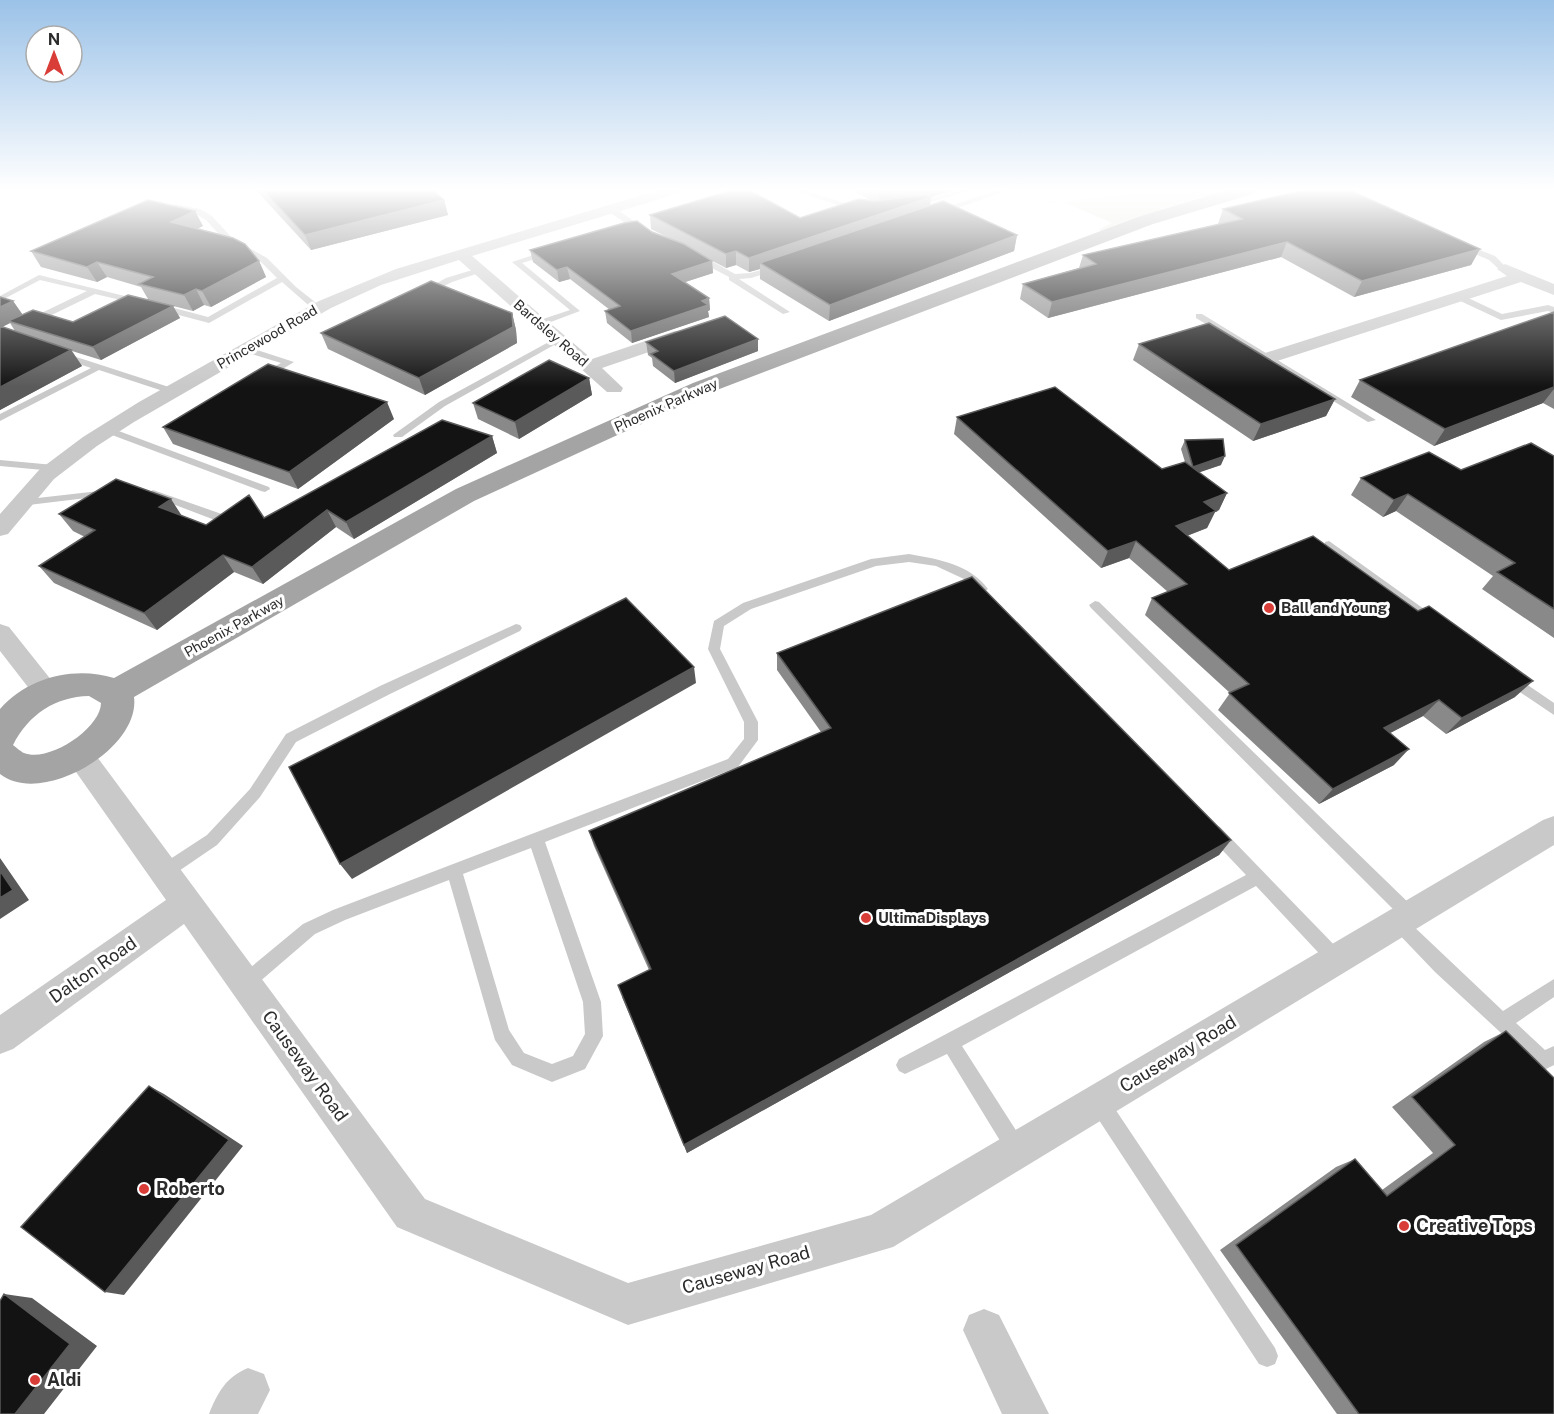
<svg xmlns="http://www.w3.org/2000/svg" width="1554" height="1414" font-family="'Public Sans',sans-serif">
<rect width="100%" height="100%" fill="#fff"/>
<path fill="#e1e9da" d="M1028,189l25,14 119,-14h56l-47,14 -79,28 -4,-1 14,-7 -49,-21 -11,2z"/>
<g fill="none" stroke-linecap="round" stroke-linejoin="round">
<path fill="#c9c9c9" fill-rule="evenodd" d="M789,189h12l62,20 -7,2z
M963,189h13l-62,18 -4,-2z
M1000,189h12l-72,25 -7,-2z
M175,204l25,5 12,7 21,23 34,19 29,29 24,19v4h-6l-32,-28 -73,41 -53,-14 -1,-2 4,-3 49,13 69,-39 -16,-16 -34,-19 -21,-23 -12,-7 -19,-5z
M609,208h6l33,23 -7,2 -32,-21z
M1462,243l33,13 13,13 -7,2 -12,-11 -30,-13 -1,-2z
M549,250h3v4l-30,9 58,48 -40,15 -4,-3 1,-2 33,-11 -58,-48z
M693,254h6l36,20 15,-1 30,-8v4l-29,9 -12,1 51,33 -7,2 -54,-34v-3l-36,-19z
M479,268l4,2 -1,2 -30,10 -24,12 -7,-2 25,-14z
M39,275l102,25 1,2 -4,2 -43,-10 -62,30h-6v-4l60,-29 -47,-11 -40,21v-5z
M1456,295h6l40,19 46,-9 6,2v6l-6,-2 -47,9 -45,-21z
M1196,314h6l174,106 -8,2 -172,-104z
M556,338l7,2 -118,66 -43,31h-8l-1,-2 46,-33z
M242,347h6l46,15 -26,16h-6v-4l19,-11 -39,-12z
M61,352l114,37 2,2 -8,2 -70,-23 -99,51v-7l91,-46 -33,-11v-4z
M108,427l161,60 1,2 -5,3 -4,-1 -157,-59 -1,-2z
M0,460l54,5 5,3 -5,3 -54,-5z
M108,490l5,3 -1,2 -92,11 -5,-3 5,-3z
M153,490l83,29 2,3 -6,4 -4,-1 -79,-30 -1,-2z
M1329,541l109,78 2,3 -2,3h-8l-105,-77v-6z
M909,554c28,5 61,10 79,35l-6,4 -18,-14 -28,-13 -27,-4 -33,4 -125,43 -27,17 -4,23 38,73v18l-20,27 -193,75 56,160 2,34 -18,33 -33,13 -40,-17 -17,-25 -46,-160 -104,40 -30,14 -64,55 -6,2 -6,-2 -3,-6 3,-6 64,-53 30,-14 395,-151 16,-20v-17l-36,-73 6,-28 29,-18 128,-44zM531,848l52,154 2,32 -12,22 -21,8 -28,-11 -15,-23 -46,-156z
M1095,601l4,1 317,308 2,5 -2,5 -7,2 94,89 51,-32v18l-38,26 29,27 9,-4v19l-10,5 -6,-3 -103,-95 -43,-45 -2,-5 2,-5 7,-2 -308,-307 -2,-3z
M516,624l4,1 2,3 -2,3 -130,63 -94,48 -36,55 -43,48 -47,32 -6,2 -6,-2 -2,-5 2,-5 49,-32 43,-46 36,-55 94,-48z
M1510,673l44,30v12l-49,-33 -2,-4z
M1215,825l5,2 122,126 2,6 -2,6 -6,2 -6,-2 -74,-79 -294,160 62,97 3,7 -3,7 -7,3 -7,-3 -63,-103 -42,20 -6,-3 -3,-6 3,-6 347,-184 -36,-38 -3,-5 3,-5z
M1098,1092l7,2 170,254 3,8 -3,8 -8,3 -8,-3 -168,-256 -2,-7 2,-7z"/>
<path fill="#c9c9c9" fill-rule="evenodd" d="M662,189h23l-2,3 -211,64 120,103 83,-28h12l3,4 -3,4 -85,29 21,20 -2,4h-14l-148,-132 -78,25 -50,23 -197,114 -37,24 -43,33 -46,55 -8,2v-22l39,-44 44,-33 56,-35 180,-101 77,-32z
M1505,264l49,20v11l-33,-13 -247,80h-12l-3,-4 3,-4 245,-78 -10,-7z
M0,624l9,3 47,59 4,7 -4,7 -9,3 -9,-3 -38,-49z
M79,743l10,3 336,453 203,84 243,-68 672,-395 11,-4v29l-661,402 -265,78 -231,-98 -213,-303 -171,125 -13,5v-39l166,-115 -97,-138 -4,-8 4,-8z
M984,1309l15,6 50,99h-47l-39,-84 6,-15z
M248,1368l16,6 6,16 -12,24h-49c9,-22 17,-37 39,-46z"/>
<path fill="#a4a4a4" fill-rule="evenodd" d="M1230,189h28l-2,4 -103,31 -444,169 -235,108 -340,196c7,52 -93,110 -134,77v-65c28,-32 75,-43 114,-31l342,-189 237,-106 448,-167zM89,696l12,7c0,25 -52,60 -77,50 -3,-1 -8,-6 -11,-8 16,-31 42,-48 76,-49z"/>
</g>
<path fill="#898989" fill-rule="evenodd" d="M255,189h177l12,11 4,15 -137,35z
M850,189h109l-28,8 -1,9 87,29 -3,16 -185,70 -69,-42v-10l-11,3 -13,-7 -10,3 -21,-11 7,4 1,12 -28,9 24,16 1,12 -2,1 1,6 -77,26 -25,-20 -2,-12 5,-1 -40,-31 -11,3 -26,-20 -3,-12 122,-18 19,7 -20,-10 -1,-14 150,3 72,-17z
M1223,209l257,40 -9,16 -117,32 -73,-40 -233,61 -28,-19 3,-15 56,-16 4,-13 136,-31h-1z
M203,226l-6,3 62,32 7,16 -55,30 -7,-2 -11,6 -20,-5 7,12 -79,42 -29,-9 10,15 -82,44v-113l13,4 10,14 50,7 75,-23 -7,-12 -34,-10 -10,5 -56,-15 -10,-16zM10,323l5,8 -13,-4z
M1554,312v97l-11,-6 -109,43 -83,-49 9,-17z
M512,313l4,17 1,13 -92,52 -97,-46 -7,-16z
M646,342l112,9 -83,32 -22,-17 -1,-8 -4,-3z
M1139,344l196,55 -9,17 -73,25 -120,-81z
M589,378l3,17 -73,44 -41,-20 -5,-16z
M957,417l205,52 23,-7 -4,-13 4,-9 36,25 -22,7 28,21 -8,17 -4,2 -8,16 -20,8 42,34 286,127 -69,37 -23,-18 -33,17 4,32 -75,39 -101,-94 12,-17 -85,-78 7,-17 16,-6 -39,-34 -28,10 -147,-134z
M394,419l-96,70 -125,-45 -10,-17z
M492,436l5,17 -143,86 -18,-12 -73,57 -29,-12 -77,58 -103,-47 -15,-17 46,-29 -12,-6 -14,-17 123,2 24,9 58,-7z
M1554,456v182l-72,-49 11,-13 -97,-65 -13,6 -32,-22 10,-17 100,-8z
M777,653l454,187 -12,15 -532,298 -65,-156 27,-27 -55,-124 -5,-15 232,-99 -44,-62z
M1506,1031l48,383h-217l-117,-164 116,-83 19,-8 27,31 51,-37 -41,-46 92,-65z"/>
<path fill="#5a5a5a" d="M893,189h66l-42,12 -38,5 1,-15z
M931,197l-2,14 -169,52v6l-11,3v-14z
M444,200l4,15 -137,35 -6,-15z
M195,211l8,15 -24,11 -8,-15z
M1017,235l-3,16 -185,70 1,-16z
M1287,242l-6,15 -233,61 4,-16z
M1480,249l-9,16 -117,32 8,-16z
M736,251v14l-10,3v-14z
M259,261l7,16 -55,30 -9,-16z
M712,261l1,12 -40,13 -1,-12z
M97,262l10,15 -10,5 -10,-15z
M567,267l3,12 -11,3 -2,-12z
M196,289l8,16 -11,6 -9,-16z
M709,298l1,12 -2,1 1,6 -77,26 -1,-12z
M13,301l11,16 -16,4 2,2 -10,5v-21z
M173,306l7,12 -79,42 -8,-13z
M512,313l4,17 1,13 -92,52 -6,-17z
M758,339v12l-83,32 -1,-12z
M71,350l11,16 -82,44v-23z
M589,378l3,17 -73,44 -4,-17z
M1554,387v2l-11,14 -109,43 11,-17z
M1335,399l-9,17 -73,25 8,-17z
M387,402l7,17 -96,70 -9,-17z
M492,436l5,17 -143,86 -8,-17z
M1225,456l-4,9 -32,11 4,-9z
M1227,493l-8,17 -4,2 -8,16 -39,15 8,-17 28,-24z
M1408,494l-12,17 -13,6 11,-17z
M171,499l11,17 -23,-9z
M327,510l9,17 -73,57 -11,-17z
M1136,541l-7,17 -28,10 7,-17z
M223,555l11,17 -77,58 -13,-17z
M694,667l2,16 -344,196 -12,-15z
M1533,681l-18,16 -69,37 16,-16z
M1439,700l-16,16 -54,28 15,-16z
M1409,749l-15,16 -75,39 14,-15z
M1231,840l-12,15 -532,298 -3,-8z
M0,858l29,42 -29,19z
M149,1086l15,8 79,52 -119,149 -19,-3z
M4,1294l28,4 65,48 -53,68h-29z"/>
<path fill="#131313" stroke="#5a5a5a" stroke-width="1.5" d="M262,189h170l12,11 -139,35z
M736,189h11l53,29 59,-19 15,2 51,-6 6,2 -182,61 -13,-7 -10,3 -76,-39z
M1309,189h38l133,60 -118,32 -75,-39 -235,60 -29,-18 73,-20 -13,-9 159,-36 -19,-10z
M148,200l47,11 -24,11 62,16 12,6 14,17 -57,30 -6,-2 -12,6 -45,-11 14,-7 -56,-15 -10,5 -56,-16z
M943,201l74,34 -187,70 -70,-42z
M637,221l15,11 32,12 28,17 -40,13 37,24 -7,3 6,4 -77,26 -26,-20 15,-5 -53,-39 -10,3 -27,-20 94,-27z
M431,281l81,32 1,14 -94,51 -98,-45z
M128,295l45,11 -80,41 -85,-26 25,-11 40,12z
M0,297l13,4 -13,6z
M1554,312v75l-109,42 -85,-49z
M725,316l33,23 -84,32 -23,-17 7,-3 -12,-9z
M1209,323l126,76 -74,25 -122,-80z
M0,326l71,24 -71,37z
M549,360l40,18 -74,44 -42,-19z
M268,364l119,38 -98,70 -126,-45z
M1055,387l107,82 23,-7 42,31 -23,9 12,9 -40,15 53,44 84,-34 105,75 11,-5 104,75 -71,37 -23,-18 -55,28 25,21 -76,40 -104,-96 20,-9 -97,-86 35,-14 -51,-43 -28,10 -151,-134z
M442,420l50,16 -146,86 -19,-12 -75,57 -29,-12 -79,58 -105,-47 56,-36 -36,-16 57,-35 55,20 -12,8 47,18 43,-30 15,23z
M1223,439l2,17 -32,11 -8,-27z
M1531,443l23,13v153l-57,-37 18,-9 -107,-69 -14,6 -33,-22 68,-26 32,18z
M972,577l259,263 -547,305 -66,-160 33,-16 -62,-138 242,-103 -54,-75z
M626,598l68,69 -354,197 -51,-97z
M0,871l13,19 -13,8z
M1506,1031l48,47v336h-195l-123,-169 119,-86 32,37 68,-51 -43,-48z
M149,1086l80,54 -124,152 -84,-65z
M4,1294l66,50 -55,70h-15v-113z"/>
<linearGradient id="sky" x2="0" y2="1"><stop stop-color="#9bc2e8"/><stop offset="0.49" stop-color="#fff"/><stop offset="1" stop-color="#fff" stop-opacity="0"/></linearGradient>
<rect width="1554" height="387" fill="url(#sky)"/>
<g fill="#d93d38" stroke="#fff" stroke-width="2">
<circle cx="1269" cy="608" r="6"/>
<circle cx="866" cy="918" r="6"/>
<circle cx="144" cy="1189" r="6"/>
<circle cx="1404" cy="1226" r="6"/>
<circle cx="35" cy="1380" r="6"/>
</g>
<g text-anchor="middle" stroke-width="6" stroke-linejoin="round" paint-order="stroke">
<g font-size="14" fill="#2c2c2c" stroke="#fff">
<text transform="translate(551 333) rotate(41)" y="5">Bardsley Road</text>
<text transform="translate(267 337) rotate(-30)" y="5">Princewood Road</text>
<text transform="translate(666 405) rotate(-24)" y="5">Phoenix Parkway</text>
<text transform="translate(234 626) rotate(-29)" y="5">Phoenix Parkway</text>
</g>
<g font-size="15" font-weight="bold" fill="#2c2c2c" stroke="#fff" text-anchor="start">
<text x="1281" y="613">Ball and Young</text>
<text x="878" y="923">UltimaDisplays</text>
</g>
<g font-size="18" fill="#2c2c2c" stroke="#fff">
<text transform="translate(93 970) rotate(-35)" y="6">Dalton Road</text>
<text transform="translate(1178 1054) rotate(-31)" y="6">Causeway Road</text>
<text transform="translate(305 1066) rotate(54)" y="6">Causeway Road</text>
<text transform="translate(746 1270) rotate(-16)" y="6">Causeway Road</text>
</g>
<g font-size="18" font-weight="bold" fill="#2c2c2c" stroke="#fff" text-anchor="start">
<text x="156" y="1195">Roberto</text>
<text x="1416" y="1232">Creative Tops</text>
<text x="47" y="1386">Aldi</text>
</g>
</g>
<g transform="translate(54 54)"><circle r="28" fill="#ffffff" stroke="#ababab" stroke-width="1.5"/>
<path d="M0-4.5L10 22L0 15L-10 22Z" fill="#d93d38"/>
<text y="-9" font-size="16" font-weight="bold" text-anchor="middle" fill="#2c2c2c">N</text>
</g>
</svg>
